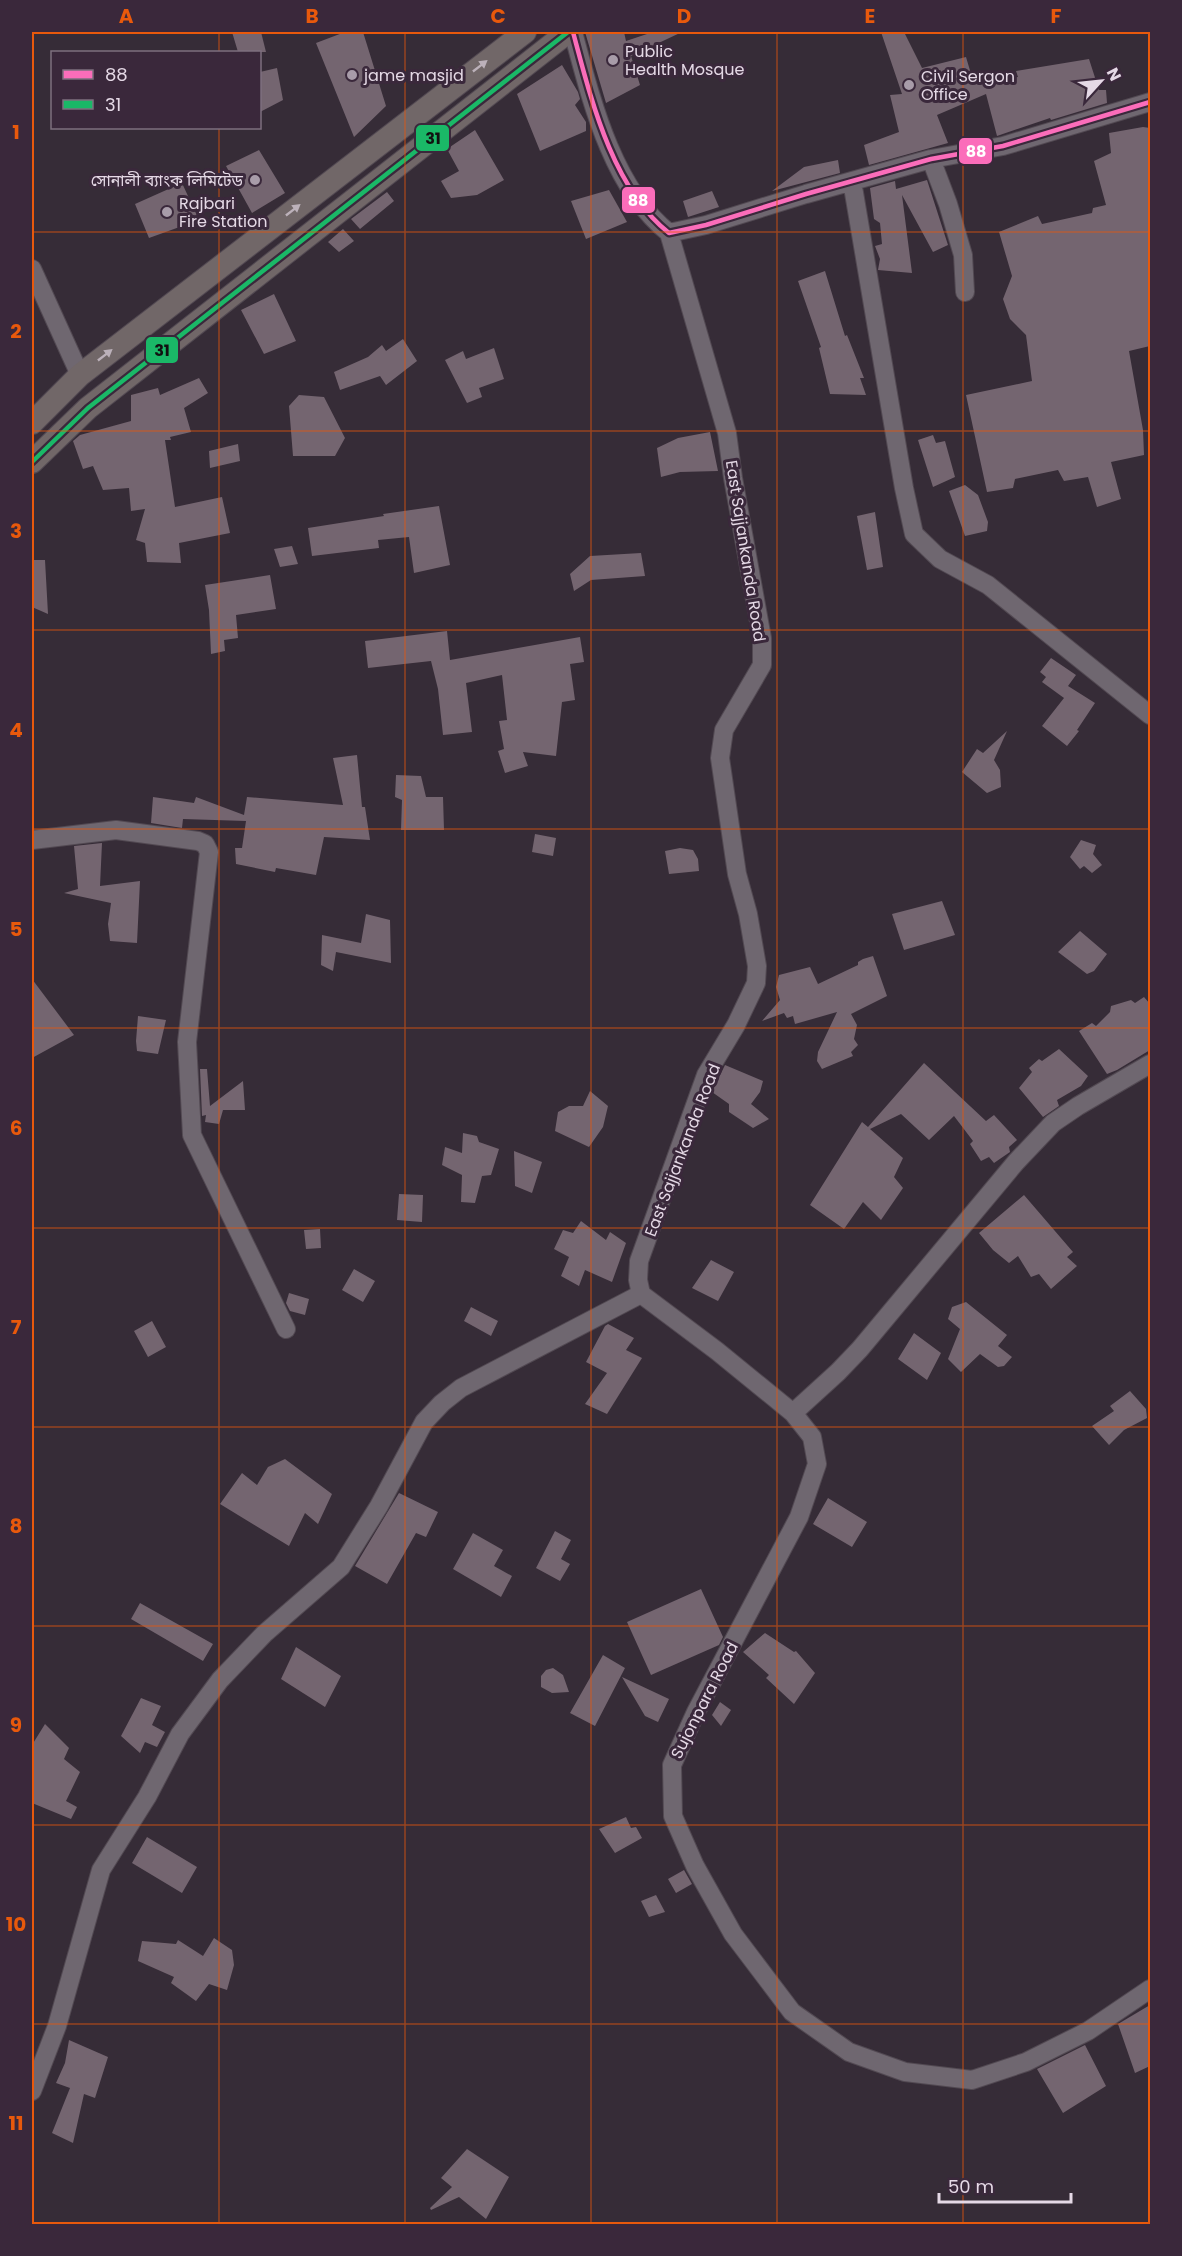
<svg xmlns="http://www.w3.org/2000/svg" width="1182" height="2256" font-family="Poppins,'Noto Sans Bengali',sans-serif">
<rect width="100%" height="100%" fill="#362c37"/>
<path fill="#746570" d="M232,32h29l5,20h-28z
M345,32h18l23,74 -32,31 -38,-94z
M585,32h39l2,9 27,-9h29l-51,24 9,29 -34,18z
M881,32h23l18,36 44,-11 8,27 44,-7 -2,-6 73,-12 10,31h7l1,13 -56,17 -1,-2 -53,18 -11,-42 -49,21 11,28 -79,22 -5,-20 35,-13 -9,-37 12,-1z
M562,65l16,27 2,7 -5,6 11,17v9l-46,20 -23,-57z
M277,68l6,32 -23,12v-40z
M1143,127l7,1v218l-21,5 14,79 1,25 -33,7 10,37 -24,8 -9,-30 -24,4 -6,-11 -43,9 -2,9 -26,4 -21,-97 66,-14 -6,-46 -16,-16 -7,-20 9,-23 -13,-44 39,-16 4,8 50,-11 1,-5 13,-3 -12,-44 17,-8 -2,-20z
M475,130l29,50 -27,15 -26,3 -10,-17 18,-10 -12,-22z
M259,150l26,43 -33,20 -26,-47z
M838,160l2,13 -68,18 32,-24z
M927,180l21,65 -15,7 -31,-57 10,78 -34,-3 2,-11 -5,-13 7,-2 -2,-21 -6,-4 -4,-31 25,-7 1,8z
M182,183l17,37 -50,18 -14,-34z
M609,190l18,32 -41,17 -15,-38z
M712,191l7,16 -31,10 -5,-16z
M387,192l7,9 -34,28 -9,-10z
M343,229l11,12 -15,11 -11,-10z
M825,271l20,65 2,-1 17,43h-4l6,17 -36,-1 -11,-46 2,-1 -23,-66z
M274,294l22,47 -32,13 -23,-44z
M403,339l14,22 -31,24 -6,-9 -40,14 -6,-18 34,-15 14,-12 4,6z
M494,348l10,31 -25,9 3,9 -15,6 -22,-43 18,-9 3,8z
M199,378l9,15 -24,15 7,24 -21,5 1,3h-6l10,67 47,-10 8,36 -51,10 2,20 -34,-1 -2,-19 -9,-3 9,-31 -14,2 -2,-23 -26,2 -10,-24 -10,3 -10,-28 7,-6 51,-14v-26l27,-7 2,7z
M299,395l25,2 21,41 -10,18h-42l-4,-50z
M710,432l8,39 -38,1 -19,5 -4,-29 21,-10z
M933,435l3,8 9,-2 10,36 -22,10 -15,-47z
M238,444l2,17 -30,7 -1,-17z
M965,485l13,10 10,27 -1,9 -22,5 -16,-45z
M439,506l11,59 -36,8 -5,-36 -31,3 1,8 -67,8 -4,-28 76,-12 -1,-2z
M875,512l8,55 -16,3 -10,-54z
M292,546l6,18 -18,3 -6,-18z
M641,553l4,23 -54,4 -17,11 -4,-17 20,-18z
M32,560h13l3,54 -16,-7z
M270,575l6,34 -40,6 2,23 -14,2 1,11 -14,3 -2,-44 -4,-25z
M447,631l3,29 130,-23 4,25 -14,2 5,36 -13,2 -6,54 -33,-4 5,14 -23,7 -7,-22 6,-2 -5,-28 8,-1 -5,-45 -36,8 6,49 -29,3 -5,-46 -7,-28 -63,7 -3,-27z
M1051,658l25,17 -8,11 27,17 -18,27 2,1 -12,15 -25,-20 22,-28 -22,-16 4,-5 -6,-5z
M1007,731l-13,29 6,10 1,17 -14,6 -25,-21 15,-23 6,4z
M357,755l5,52h3l5,33 -46,-3 -8,38 -40,-7 -1,4 -39,-8 -1,-16h7l4,-27 -63,-2 -1,9 -31,-5 2,-26 41,6 2,-6 48,18 3,-18 96,8 -10,-47z
M396,775l25,1 5,21h17l1,33h-43l1,-30 -7,-3z
M535,834l21,4 -3,18 -21,-4z
M1081,840l15,5 -3,9 9,11 -10,8 -8,-7 -4,3 -10,-12z
M102,843l-2,43 40,-5 -3,62 -27,-2 -2,-17 3,-21 -47,-10 14,-4 -4,-43z
M680,848l13,2 5,9 1,12 -30,3 -4,-23z
M942,901l13,34 -51,15 -12,-36z
M366,914l24,6 1,43 -55,-11 -3,19 -12,-6 1,-30 39,8z
M1080,931l27,23 -13,17 -7,3 -29,-22z
M873,956l14,40 -36,18 6,11 -3,14 4,6 -7,7 2,4 -31,13 -5,-8 1,-9 19,-40 -42,12 -2,-8 -6,2 -3,-5 -22,8 18,-21 -4,-13 3,-12 31,-8 8,17 40,-19v-3l5,-3z
M32,979l42,56 -42,23z
M1144,997l6,7v46l-33,20 -10,4 -28,-43 13,-8 4,3 14,-14 1,-6 20,-6 4,3z
M138,1016l28,4 -8,34 -21,-3 -1,-10z
M1059,1049l29,27 -7,10 -24,14 2,6 -16,11 -24,-29 13,-16 -3,-4 10,-9 3,2z
M924,1063l62,58 8,-6 23,25 -8,7 1,5 -16,11 -5,-6 -8,4 -11,-17 3,-3 -19,-25 -25,24 -28,-26 -31,15 33,29 -9,19 9,11 -22,32 -18,-18 -19,27 -34,-24 52,-83 6,5z
M725,1065l38,16 -3,11 -9,12 18,15 -16,9 -24,-16v-8l-17,-12z
M200,1069h7l3,37 33,-25 2,29h-22l-4,14 -14,-2 1,-7 -4,1z
M590,1091l18,15 -5,21 -14,20 -34,-16 3,-19 11,-6h14z
M463,1133l14,3 2,6 20,7 -8,26 -9,1 -7,27 -14,-1 1,-27 -20,-10 3,-18 17,6z
M514,1151l28,11 -10,31 -17,-7z
M399,1194l24,1 -1,27 -25,-2z
M1024,1195l49,57 -6,5 10,9 -26,23 -12,-15 -8,3 -13,-21 -9,7 -16,-13 -14,-17z
M581,1221l25,19 4,-8 16,11 -14,39 -27,-12 -6,16 -18,-10 8,-19 -15,-8 9,-19 10,3z
M320,1229l1,19 -15,1 -2,-19z
M711,1260l23,12 -16,29 -26,-13z
M354,1269l21,12 -12,21 -21,-12z
M289,1293l20,6 -4,16 -15,-4 -4,-8z
M966,1302l41,33 -9,11 14,11 -8,9 -6,1 -18,-13 -19,18 -13,-13 12,-30 -12,-10 4,-12z
M471,1307l27,14 -7,15 -27,-15z
M152,1321l14,26 -18,10 -14,-26z
M608,1324l26,14 -8,12 16,8 -35,56 -22,-10 22,-31 -21,-11 19,-36z
M914,1333l27,20 -14,27 -29,-21z
M1130,1391l16,18 1,9 -23,12 -15,15 -17,-19 22,-15 -4,-5z
M285,1459l47,35 -14,30 -13,-11 -16,33 -69,-42 22,-31 15,12 11,-18z
M399,1493l39,19 -12,25 -10,-4 -29,51 -32,-18z
M828,1498l39,24 -15,25 -39,-23z
M555,1531l16,9 -10,19 9,5 -10,17 -24,-13z
M473,1533l30,17 -9,16 18,10 -11,21 -48,-28z
M701,1589l22,48 -4,8 -68,30 -24,-53z
M140,1603l73,41 -10,17 -72,-42z
M765,1633l29,19 2,-1 19,22 -21,31 -28,-26 3,-3 -26,-23z
M296,1647l45,29 -16,31 -44,-28z
M603,1655l22,13 -30,58 -25,-13z
M553,1668l10,7 6,17 -17,1 -11,-6v-11l5,-6z
M622,1677l47,22 -11,23 -13,-6z
M141,1698l20,8 -9,19 13,7 -8,15 -12,-5 -5,11 -19,-17z
M720,1702l11,8 -10,16 -9,-11z
M45,1724l24,24 -5,11 16,13 -14,29 11,6 -6,12 -39,-16v-58z
M626,1817l5,11 5,-1 6,11 -27,15 -16,-24z
M147,1837l50,30 -15,26 -50,-30z
M684,1870l8,14 -16,9 -8,-14z
M656,1895l9,17 -16,5 -8,-16z
M214,1938l18,12 2,15 -7,25 -18,-6 -13,17 -25,-18 3,-6 -36,-16 4,-20 34,3 2,-4 25,16z
M1150,2005v61l-15,7 -17,-49z
M69,2040l39,17 -13,41 -11,-4 -11,49 -21,-10 18,-45 -14,-5 9,-20z
M1085,2045l21,41 -43,27 -26,-44z
M467,2149l42,28 -23,42 -27,-22 -28,13 -1,-2 22,-21 -11,-9z"/>
<g fill="none" stroke-linecap="round" stroke-linejoin="round">
<defs>
<path id="minor" d="M573,32c18,67 39,156 96,201l37,-8 100,-31 125,-35 72,-13 147,-44
M931,159l17,45 15,51 2,37
M852,181l52,307 10,46 26,25 48,26 162,130
M669,233l58,200 6,45 29,160v27l-38,65 -4,28 17,116 11,40 9,52 -1,17 -20,42 -30,50 -67,186 -1,19 3,14 76,57 76,62 19,24 5,27 -18,53 -103,195 -24,53 1,51 22,50 38,68 59,78 57,40 56,20 67,8 54,-18 62,-31 62,-42
M32,269l48,106
M32,840l84,-10 82,11 7,3 4,8 -22,190 5,93 94,194
M793,1413l45,-41 22,-23 156,-187 37,-39 25,-17 72,-42
M32,2091l25,-65 44,-156 46,-73 33,-63 40,-54 44,-46 77,-67 38,-61 45,-84 18,-19 19,-15 180,-94"/>
<path id="major" d="M32,423l48,-48 445,-343
M32,462l56,-54 480,-376"/>
</defs>
<use href="#minor" stroke="#524952" stroke-width="20"/>
<use href="#major" stroke="#524952" stroke-width="24"/>
<use href="#minor" stroke="#6f6770" stroke-width="18"/>
<use href="#major" stroke="#716768" stroke-width="22"/>
<defs>
<path id="bus-1" d="M573,32c18,67 39,156 96,201l37,-8 100,-31 125,-35 72,-13 147,-44"/>
<path id="bus-2" d="M32,462l56,-54 480,-376"/>
</defs>
<use href="#bus-1" stroke="#3a283b" stroke-width="9"/>
<use href="#bus-2" stroke="#3a283b" stroke-width="9"/>
<use href="#bus-1" stroke="#fb6dba" stroke-width="4.5"/>
<use href="#bus-2" stroke="#1ab867" stroke-width="4.5"/>
</g>
<defs><path id="oneway-solid" d="M-6-.8H1V-3.2L6.5 0L1 3.2V.8H-6Z" transform="scale(1.5)"/></defs>
<g fill="#bcb1ba">
<use href="#oneway-solid" transform="translate(480 66) rotate(-38)"/>
<use href="#oneway-solid" transform="translate(293 210) rotate(-38)"/>
<use href="#oneway-solid" transform="translate(105 355) rotate(-38)"/>
</g>
<path fill="none" stroke="#e8590c" stroke-width="1.5" stroke-opacity="0.55" d="M219,32v20M405,32v2192M591,32v2192M777,32v2192M963,32v2192M219,128v2096M32,232h1118M32,431h1118M32,630h1118M32,829h1118M32,1028h1118M32,1228h1118M32,1427h1118M32,1626h1118M32,1825h1118M32,2024h1118"/>
<g fill="#a89ca9" stroke="#3a283b" stroke-width="2">
<circle cx="613" cy="60" r="6"/>
<circle cx="352" cy="75" r="6"/>
<circle cx="909" cy="85" r="6"/>
<circle cx="255" cy="180" r="6"/>
<circle cx="167" cy="212" r="6"/>
</g>
<g text-anchor="middle" stroke-width="6" stroke-linejoin="round" paint-order="stroke">
<g font-size="16" fill="#e5d9e6" stroke="#3a283b" text-anchor="start">
<text x="625" y="57">Public<tspan x="625" dy="18">Health Mosque</tspan></text>
<text x="364" y="81">jame masjid</text>
<text x="921" y="82">Civil Sergon<tspan x="921" dy="18">Office</tspan></text>
<text x="243" y="186" text-anchor="end">সোনালী ব্যাংক লিমিটেড</text>
<text x="179" y="209">Rajbari<tspan x="179" dy="18">Fire Station</tspan></text>
</g>
<g font-size="16" fill="#e5d9e6" stroke="#3a283b">
<text transform="translate(746 551) rotate(81)" y="6">East Sajjankanda Road</text>
<text transform="translate(682 1150) rotate(-69)" y="6">East Sajjankanda Road</text>
<text transform="translate(704 1700) rotate(-63)" y="6">Sujonpara Road</text>
</g>
</g>
<g stroke="#3a283b" stroke-width="2">
<rect x="415" y="124" width="35" height="28" rx="6" fill="#1ab867"/>
<rect x="958" y="137" width="35" height="28" rx="6" fill="#fb6dba"/>
<rect x="621" y="186" width="35" height="28" rx="6" fill="#fb6dba"/>
<rect x="145" y="336" width="34" height="28" rx="6" fill="#1ab867"/>
</g>
<g font-size="16" text-anchor="middle" font-weight="bold" fill="#fff">
<text x="976" y="157">88</text>
<text x="638" y="206">88</text>
</g>
<g font-size="16" text-anchor="middle" font-weight="bold" fill="#111">
<text x="433" y="144">31</text>
<text x="162" y="356">31</text>
</g>
<rect width="1182" height="2256" fill="none" stroke="#3a283b" stroke-width="66"/>
<rect x="51" y="51" width="210" height="78" fill="#3a283b" stroke="#7e6f7f" stroke-width="1.5"/>
<rect x="63" y="70" width="30" height="9" fill="#fb6dba" stroke="#7e6f7f" stroke-width="1.5"/>
<text x="105" y="81" font-size="18" fill="#e5d9e6">88</text>
<rect x="63" y="100" width="30" height="9" fill="#1ab867" stroke="#7e6f7f" stroke-width="1.5"/>
<text x="105" y="111" font-size="18" fill="#e5d9e6">31</text>
<g transform="translate(1101 81) rotate(63)" stroke="#3a283b" stroke-width="4.5" paint-order="stroke">
<path d="M0-4.5L10 22L0 15L-10 22Z" fill="#e5d9e6"/>
<text y="-9" font-size="16" font-weight="bold" text-anchor="middle" fill="#e5d9e6">N</text>
</g>
<path d="M939 2193v9h132v-9" fill="none" stroke="#e5d9e6" stroke-width="3"/>
<text x="948" y="2193" font-size="18" fill="#e5d9e6" stroke="#3a283b" stroke-width="4.5" paint-order="stroke">50 m</text>
<rect x="33" y="33" width="1116" height="2190" fill="none" stroke="#e8590c" stroke-width="2"/>
<g font-size="20" text-anchor="middle" font-weight="bold" fill="#e8590c">
<text x="126" y="23">A</text>
<text x="312" y="23">B</text>
<text x="498" y="23">C</text>
<text x="684" y="23">D</text>
<text x="870" y="23">E</text>
<text x="1056" y="23">F</text>
<text x="16" y="139">1</text>
<text x="16" y="338">2</text>
<text x="16" y="538">3</text>
<text x="16" y="737">4</text>
<text x="16" y="936">5</text>
<text x="16" y="1135">6</text>
<text x="16" y="1334">7</text>
<text x="16" y="1533">8</text>
<text x="16" y="1732">9</text>
<text x="16" y="1931">10</text>
<text x="16" y="2130">11</text>
</g>
</svg>
